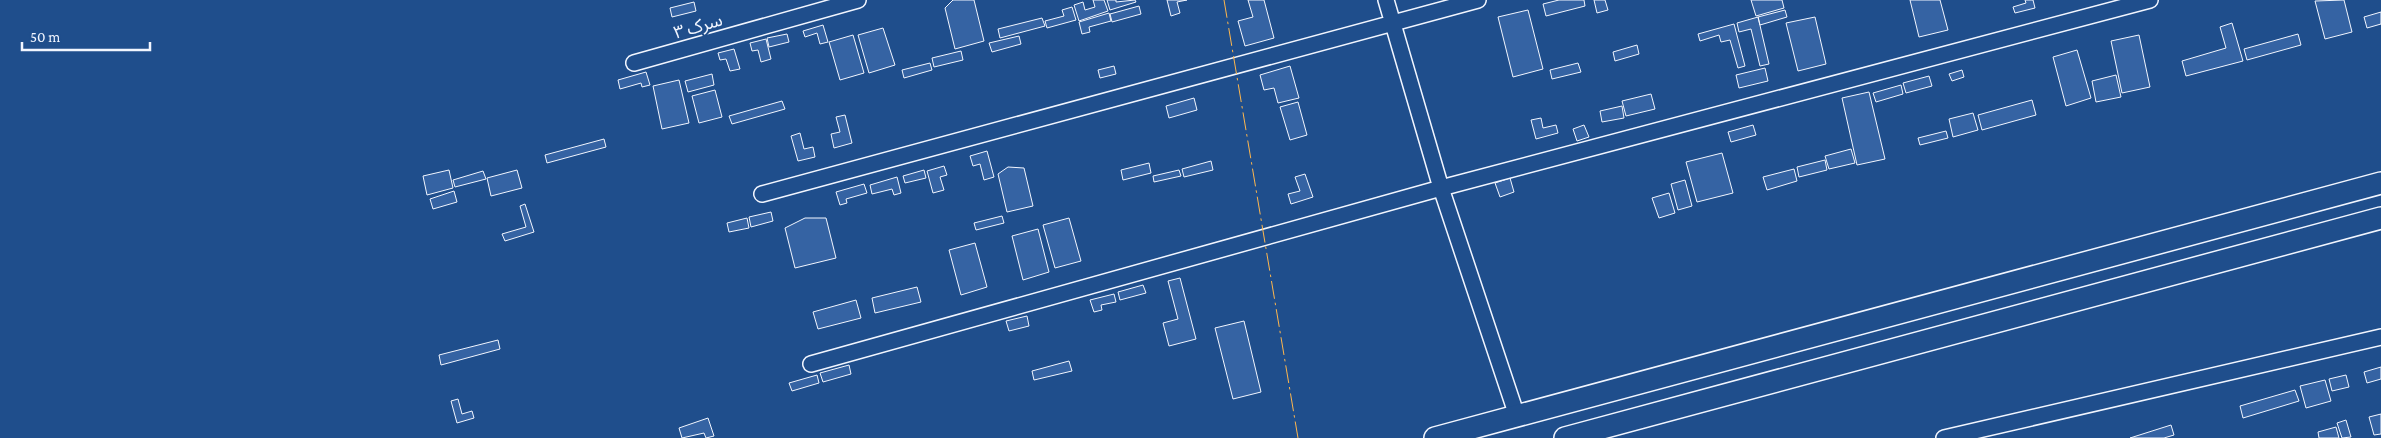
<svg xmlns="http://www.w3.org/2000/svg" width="2381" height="438" font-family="'Crimson Pro','Noto Sans Arabic',serif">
<rect width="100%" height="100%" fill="#1f4e8c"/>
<path fill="#3563a3" stroke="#f2f6ff" d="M953,0h21l10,41 -29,8 -10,-41z
M1093,0h11l4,11 -29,10 -5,-16 9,-3 2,8 10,-3z
M1107,0h9v2l19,-2 1,2 -26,8z
M1167,0h20l-10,2 3,11 -9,3z
M1248,0h16l10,38 -29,8 -7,-25 15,-4z
M1559,0h25l1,6 -39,10 -3,-12z
M1594,0h11l3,10 -11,3z
M1751,0h31l2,8 -28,8z
M1910,0h30l8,30 -29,7z
M2025,0h8l2,8 -20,5 -2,-6 13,-4z
M2344,0l8,32 -27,7 -10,-38z
M694,2l2,9 -24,6 -2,-9z
M1139,6l2,8 -29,8 -2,-8z
M1072,7l4,13 -29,8 -2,-7 19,-5 -2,-6z
M1528,10l15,59 -30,8 -15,-60z
M1785,10l2,7 -27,8 -2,-8z
M2381,12v12l-14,4 -3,-11z
M1109,13l2,8 -22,6 1,5 -8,2 -3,-12z
M1758,17l11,47 -9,2 -9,-37 -12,3 -2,-9z
M1815,17l11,47 -28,7 -12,-48z
M1042,18l3,8 -45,12 -2,-9z
M2232,23l11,38 -57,15 -4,-15 44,-13 -6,-21z
M1734,24l11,42 -7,2 -8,-28 -9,2 -2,-7 -19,6 -2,-7z
M823,25l5,17 -8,2 -3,-11 -12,4 -2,-6z
M883,28l12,37 -26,8 -11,-38z
M787,34l2,8 -20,5 -2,-9z
M2298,34l3,11 -54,15 -3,-11z
M853,35l11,38 -24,7 -11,-38z
M2139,35l11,52 -28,6 -11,-52z
M1019,36l2,8 -29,8 -3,-9z
M766,39l5,20 -10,3 -3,-12 -6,1 -2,-8z
M1637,45l2,9 -24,7 -2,-9z
M734,49l6,20 -10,2 -4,-12 -6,1 -2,-7z
M2077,50l14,48 -25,8 -13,-49z
M961,51l2,9 -29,7 -2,-9z
M930,63l2,7 -28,8 -2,-8z
M1578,63l3,9 -29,7 -2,-9z
M1114,66l2,8 -16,4 -2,-8z
M1290,66l9,32 -21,5 -4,-15 -10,2 -4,-15z
M1765,68l3,13 -29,7 -3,-13z
M1962,70l2,7 -12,4 -3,-7z
M646,72l4,13 -8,2 -1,-4 -21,6 -2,-9z
M712,74l2,11 -26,7 -3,-11z
M2116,75l5,22 -25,5 -4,-21z
M1929,76l3,10 -26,7 -3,-10z
M679,80l10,43 -27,6 -9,-43z
M1901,85l2,9 -27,8 -3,-9z
M715,90l7,27 -23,6 -7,-27z
M1869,92l16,67 -28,6 -15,-67z
M1651,94l4,15 -29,7 -4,-15z
M1194,98l3,12 -28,8 -3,-12z
M2032,100l4,15 -54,15 -4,-15z
M782,101l3,8 -53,15 -3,-8z
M1298,102l9,33 -17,5 -10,-33z
M1622,106l2,12 -22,4 -2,-11z
M1973,113l5,17 -25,7 -4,-18z
M845,115l7,28 -18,5 -3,-14 9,-2 -4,-15z
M1541,118l2,10 13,-3 2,8 -22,6 -5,-19z
M1584,125l5,12 -12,4 -4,-12z
M1753,125l3,10 -25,7 -3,-10z
M1946,131l2,7 -28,7 -2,-7z
M800,133l4,16 9,-2 2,10 -17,4 -7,-25z
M604,139l2,8 -59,16 -2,-8z
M1851,149l4,14 -26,6 -4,-13z
M987,151l7,26 -10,3 -4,-16 -7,2 -3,-10z
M1722,153l11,40 -36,9 -11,-40z
M1825,160l2,10 -28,7 -2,-10z
M1211,161l2,9 -29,7 -2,-8z
M1149,163l2,10 -28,7 -2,-10z
M944,166l3,9 -7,2 4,13 -11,3 -6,-22z
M1008,167l16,1 9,38 -26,6 -9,-38z
M1794,169l3,12 -30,9 -4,-13z
M449,170l4,18 -26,7 -4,-19z
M517,170l5,18 -31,8 -4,-18z
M924,170l2,8 -21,5 -2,-7z
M1179,170l2,6 -27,6 -1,-6z
M483,171l3,8 -31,8 -2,-7z
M1305,174l8,23 -22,7 -3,-10 12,-3 -5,-14z
M897,177l4,16 -7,2 -2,-6 -20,5 -2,-9z
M1510,178l4,14 -14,5 -5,-14z
M1685,180l7,26 -14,4 -7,-26z
M864,184l3,9 -21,6 1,4 -7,2 -4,-13z
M454,191l3,11 -24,7 -3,-10z
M1669,193l6,20 -16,5 -7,-20z
M525,204l9,28 -29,9 -3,-7 24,-7 -6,-21z
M771,212l2,9 -22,6 -2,-10z
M1002,216l2,7 -28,7 -2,-7z
M747,218l2,10 -20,4 -2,-9z
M805,218h21l10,40 -41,10 -10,-40z
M1069,218l12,43 -26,7 -12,-43z
M1038,229l11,43 -26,8 -11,-44z
M975,243l12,44 -26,8 -12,-45z
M1180,278l16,61 -27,7 -6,-23 15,-4 -10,-38z
M1143,285l3,8 -26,7 -2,-8z
M917,287l4,15 -46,11 -3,-15z
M1114,294l2,8 -15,3 1,5 -8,2 -4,-12z
M856,300l5,18 -43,11 -5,-17z
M1027,316l2,10 -20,5 -3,-10z
M1244,321l17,71 -28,7 -18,-71z
M498,340l2,9 -59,16 -2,-10z
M1069,361l3,10 -38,9 -2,-9z
M849,365l2,9 -28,8 -3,-9z
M2381,367v12l-14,4 -3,-11z
M817,375l2,8 -27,8 -3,-8z
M2346,375l3,12 -17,4 -3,-12z
M2325,380l6,21 -25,7 -6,-22z
M2295,390l4,11 -56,17 -3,-12z
M458,399l4,15 10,-3 2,7 -17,5 -6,-22z
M2381,414v20l-7,1 -5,-18z
M708,418l6,18 -8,2 -2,-5 -22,5 -3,-10z
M2346,420l5,17 -9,1 -5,-15z
M2171,425l3,10 -10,3h-34z
M2336,427l3,11h-20l-1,-6z"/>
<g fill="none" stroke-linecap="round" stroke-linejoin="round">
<defs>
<path id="minor" d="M1386,0l55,188 76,228
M634,63l224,-63
M762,194l716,-194
M811,364l630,-176 709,-188
M1944,438l437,-101"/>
<path id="secondary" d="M1435,438l946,-255
M1565,438l816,-220"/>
</defs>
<use href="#minor" stroke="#f2f6ff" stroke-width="18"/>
<use href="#secondary" stroke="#f2f6ff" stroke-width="24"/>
<use href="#minor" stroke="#1f4e8c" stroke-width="15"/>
<use href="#secondary" stroke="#1f4e8c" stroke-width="21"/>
<path stroke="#ffb74d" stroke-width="1" stroke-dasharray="18 4 2.5 4" stroke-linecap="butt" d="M1224,0l74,438"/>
</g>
<g text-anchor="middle" stroke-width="4" stroke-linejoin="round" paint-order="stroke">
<g font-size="18" fill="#f2f6ff" stroke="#1f4e8c">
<text transform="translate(698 26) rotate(-16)" y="6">سرک ۳</text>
</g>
</g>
<path d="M22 42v8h128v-8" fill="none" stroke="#f2f6ff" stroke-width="2.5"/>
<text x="30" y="42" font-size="15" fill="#f2f6ff" stroke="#1f4e8c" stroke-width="4" paint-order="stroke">50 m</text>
</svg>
